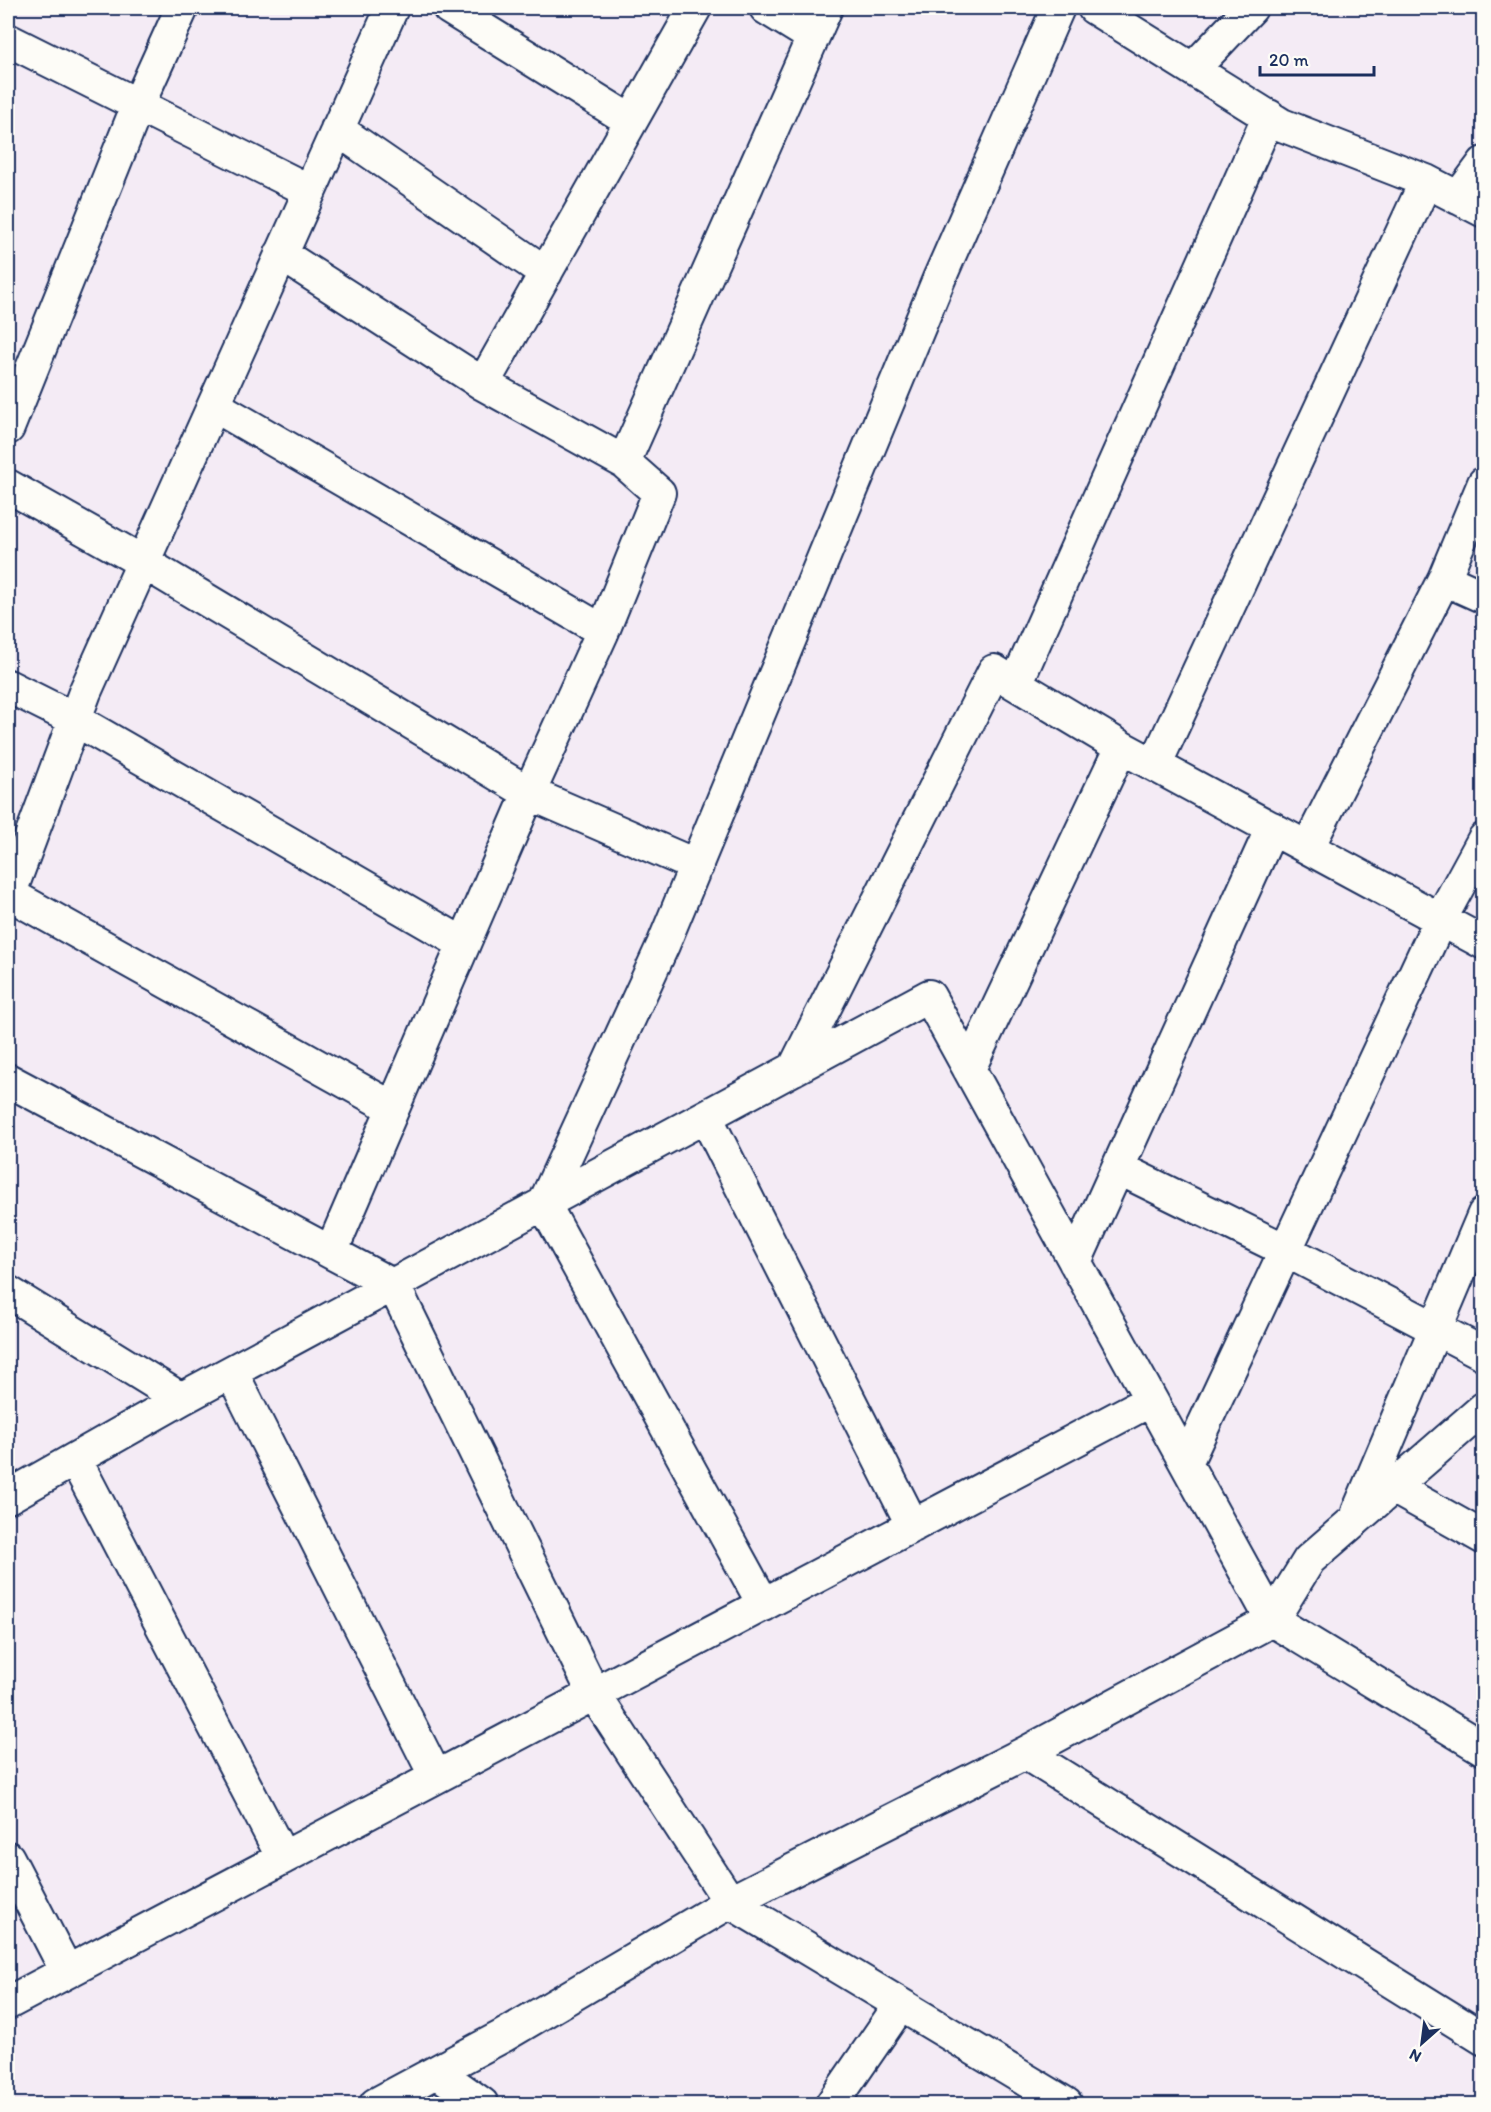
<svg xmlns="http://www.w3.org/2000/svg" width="1491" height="2112" font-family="Itim,sans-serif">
<rect width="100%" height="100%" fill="#f4ebf5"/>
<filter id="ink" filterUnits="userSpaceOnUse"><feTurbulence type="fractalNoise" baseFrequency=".0167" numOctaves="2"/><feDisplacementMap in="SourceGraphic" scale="12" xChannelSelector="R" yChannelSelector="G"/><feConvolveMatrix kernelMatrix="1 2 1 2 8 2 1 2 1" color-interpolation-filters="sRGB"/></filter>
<g filter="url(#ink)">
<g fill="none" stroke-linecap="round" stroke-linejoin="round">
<defs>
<path id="street" d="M449,8l182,113
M766,8l47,29
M1094,8l188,117 144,56 58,30
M8,40l302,151
M1193,69l58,-61
M337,129l209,144
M1458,198l26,-35
M281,254l202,130 141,78
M483,384l212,-376
M215,406l388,225
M8,428l130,-323 44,-97
M1484,483l-40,96 40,18
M8,486l135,76 386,231 168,73
M1016,684l253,-568
M8,686l66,33 390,225
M1155,765l271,-584
M1308,847l136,-268
M9,894l384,214
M8,898l77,-206 307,-684
M794,1069l200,-398 127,76
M969,1069l152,-322 363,196
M8,1080l386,206 200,408 136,208 336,202
M706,1117l207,409
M1118,1168l167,82 199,104
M331,1252l198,-459 74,-162 56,-138 -35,-31 202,-454
M1075,1262l197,-434
M8,1292l173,107
M232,1373l204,404
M75,1459l208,399
M1186,1463l255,-545 43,-79
M1393,1487l91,51
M8,1497l173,-98 748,-403 343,624 37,-60 175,-152
M1358,1512l126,-298
M764,1605l-220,-401 119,-259 276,-666 119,-271
M1025,1753l459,286
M8,1858l59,114
M8,2003l1143,-603
M437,2072l45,32
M376,2104l127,-68 227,-134 295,-149 247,-133 212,129
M832,2104l68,-99"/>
</defs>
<use href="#street" stroke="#1b2f5e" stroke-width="36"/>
<use href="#street" stroke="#fdfcf7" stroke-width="32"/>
</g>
</g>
<rect width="1491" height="2112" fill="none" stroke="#fdfcf7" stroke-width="30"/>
<rect x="15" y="15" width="1461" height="2082" fill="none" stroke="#1b2f5e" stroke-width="2" filter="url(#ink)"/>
<g transform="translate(1422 2043) rotate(208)" stroke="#fdfcf7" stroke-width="4.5" paint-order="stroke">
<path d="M0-4.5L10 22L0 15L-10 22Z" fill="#1b2f5e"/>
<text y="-9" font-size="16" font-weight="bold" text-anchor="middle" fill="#1b2f5e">N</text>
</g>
<path d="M1260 66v9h114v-9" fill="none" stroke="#1b2f5e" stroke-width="3"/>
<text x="1269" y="66" font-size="18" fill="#1b2f5e" stroke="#fdfcf7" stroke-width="4.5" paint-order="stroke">20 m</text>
</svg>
